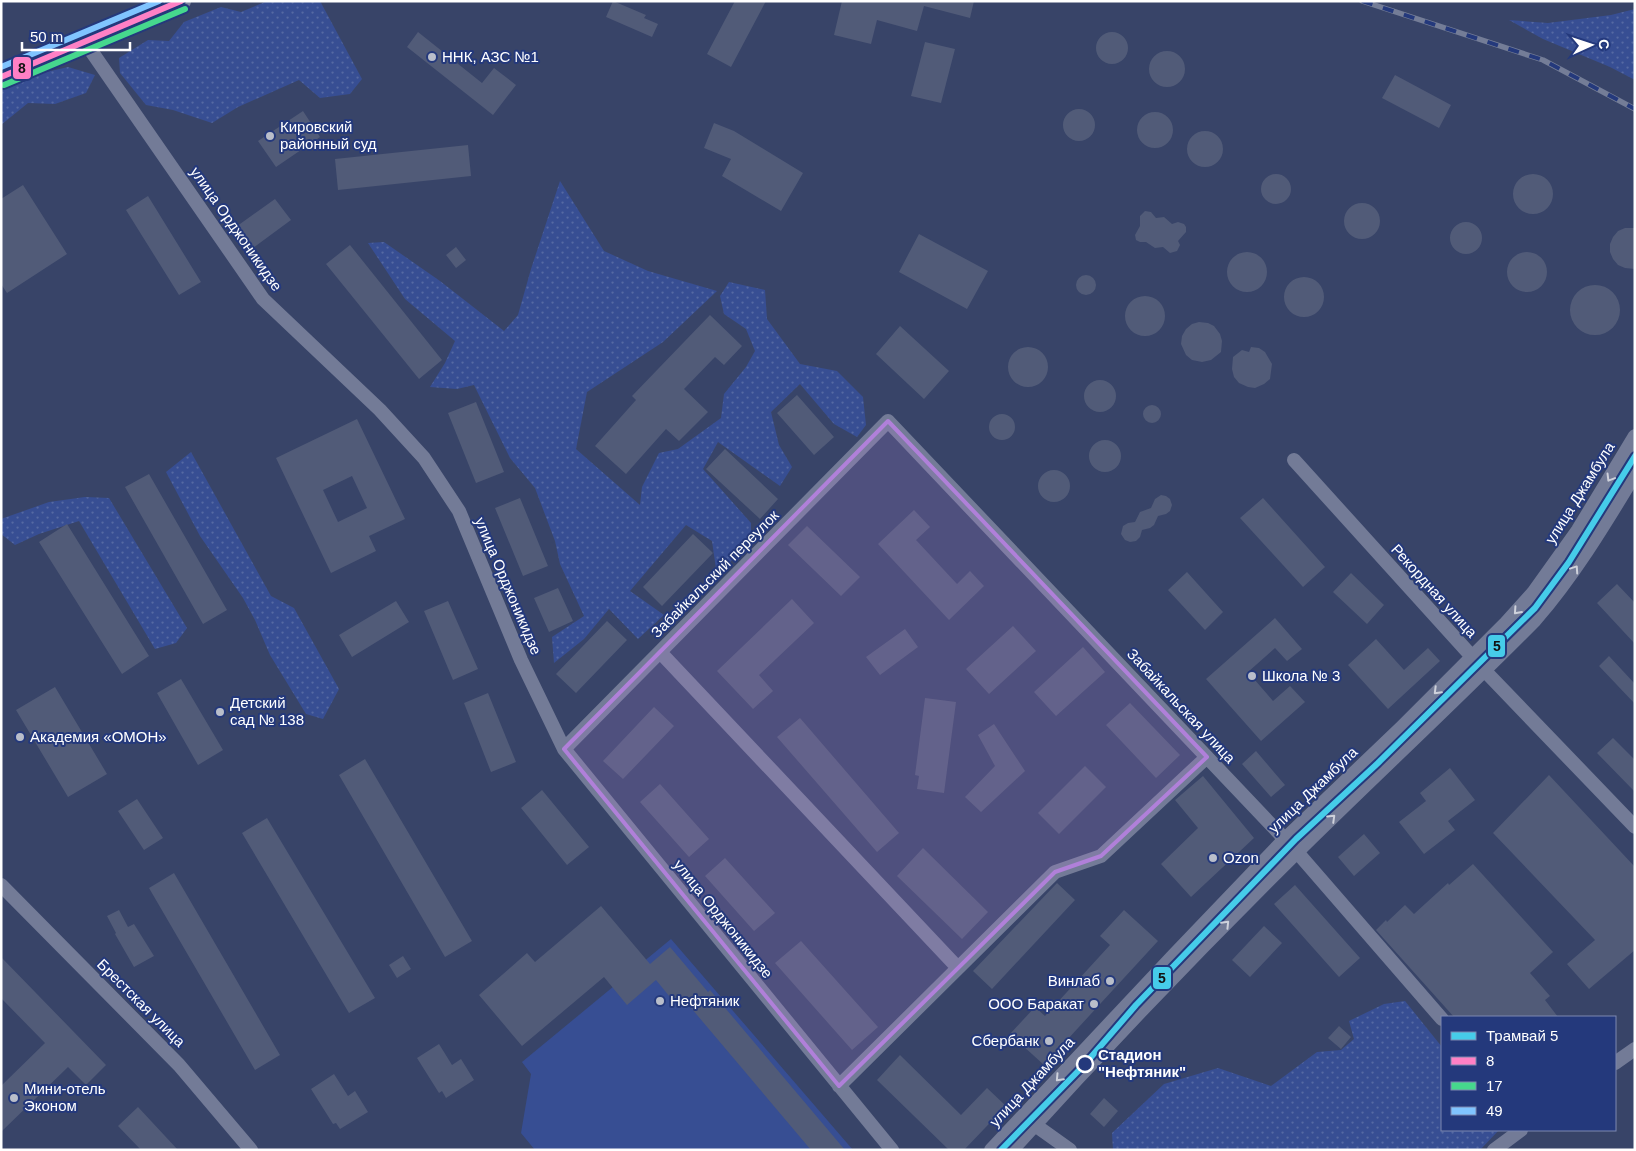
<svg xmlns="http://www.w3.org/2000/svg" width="1636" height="1151" font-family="Arial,sans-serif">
<defs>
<pattern id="park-dots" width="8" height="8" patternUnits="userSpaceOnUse" patternTransform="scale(1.25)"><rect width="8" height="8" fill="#374e93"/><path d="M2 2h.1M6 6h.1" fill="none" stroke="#5569a3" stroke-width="1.8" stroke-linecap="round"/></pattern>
</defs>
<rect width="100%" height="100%" fill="#384468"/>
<path fill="url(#park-dots)" d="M267,1h53l42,78 -12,15 -30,4 -21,-18 -61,27 -26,16 -39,-13 -27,-5 -26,-32 -1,-15 29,-18 21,1 15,-19 37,-15 20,5z
M1635,9v71l-25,-13 -67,-28 -34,-19 39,3 63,-8z
M68,67l27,8 -9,18 -31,11 -27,-1 -27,22v-35l28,-14z
M560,181l44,70 44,20 69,20 -54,51 -76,50 -11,57 64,56 2,-18 17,-34 19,-4 43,-31 3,-24 22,-27 9,-16 -9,-22 -22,-15 -4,-18 9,-14 36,8 2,29 33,45 37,7 26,26 3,28 -9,12 -23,-13 -34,-40 -29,28 8,33 13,22 -12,19 -62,-44 -15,27 48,54v15l-26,30 -9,1 -4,-28 -26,-16 -56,66 34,24 -26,24 -29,-30 -25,30 -30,24 -2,-26 32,-21 -24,-52 -5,-23 -20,-53 -25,-30 -36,-73 -17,4 -27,-2 15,-24 10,-22 -50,-42 -37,-56 16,-1 56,39 64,50 14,-16 13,-46z
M191,452l80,144 23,12 45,81 -16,30 -17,-5 -36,-59 -15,-35 -12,-22 -43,-62 -34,-64z
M85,497l24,1 78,130 -11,15 -21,6 -76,-128 -40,13 -24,11 -14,-11v-15l48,-17z
M1405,1001l37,46v83h57l-19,20h-367l-1,-17 52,-49 54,-16 53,18 46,-34 24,-2 13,-11 -5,-18 35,-17z"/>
<path fill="#374e93" d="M671,939l182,211h-318l-14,-17 10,-59 -9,-12z"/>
<path fill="#515b78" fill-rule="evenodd" d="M613,1l33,14 -2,3 14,6 -6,13 -46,-20z
M735,1h31l-35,66 -24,-13z
M842,1h132l-4,17 -46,-12 -7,25 -40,-11 -6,24 -37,-9z
M1096 48a16 16 0 1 1 32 0a16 16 0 1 1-32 0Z
M418,32l64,51 12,-15 22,17 -23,30 -86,-68z
M925,42l30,7 -14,54 -30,-7z
M1149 69a18 18 0 1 1 36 0a18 18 0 1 1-36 0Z
M1395,75l56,30 -12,23 -57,-30z
M1063 125a16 16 0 1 1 32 0a16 16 0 1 1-32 0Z
M303,111l17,26 -44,30 -18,-26z
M1137 130a18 18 0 1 1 36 0a18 18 0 1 1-36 0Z
M714,123l20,8 69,42 -22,38 -59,-35 9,-17 -27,-11z
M1187 149a18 18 0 1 1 36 0a18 18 0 1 1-36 0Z
M468,145l3,31 -133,14 -3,-31z
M1261 189a15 15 0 1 1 30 0a15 15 0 1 1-30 0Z
M1513 194a20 20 0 1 1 40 0a20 20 0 1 1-40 0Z
M23,185l44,69 -60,39 -6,-9v-85z
M148,196l53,86 -22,13 -53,-85z
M275,199l16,21 -42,31 -16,-22z
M1344 221a18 18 0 1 1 36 0a18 18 0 1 1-36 0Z
M1145,211l6,1 5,6 8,-1 8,7 6,-2 6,2 2,3v5l-8,9 2,4 -3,6 -7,2 -7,-6 -8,1 -9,-6h-6l-4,-2 -1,-5 5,-9v-10z
M1450 238a16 16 0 1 1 32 0a16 16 0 1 1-32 0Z
M1625,228h10v41l-10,-1 -7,-3 -5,-6 -3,-7v-8l3,-7 5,-6z
M919,234l69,37 -21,38 -68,-37z
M350,245l92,115 -23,19 -93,-115z
M456,247l10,13 -10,8 -10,-13z
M1507 272a20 20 0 1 1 40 0a20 20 0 1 1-40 0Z
M1227 272a20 20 0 1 1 40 0a20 20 0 1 1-40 0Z
M1076 285a10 10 0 1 1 20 0a10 10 0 1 1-20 0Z
M1284 297a20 20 0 1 1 40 0a20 20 0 1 1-40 0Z
M1570 310a25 25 0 1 1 50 0a25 25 0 1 1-50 0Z
M1125 316a20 20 0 1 1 40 0a20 20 0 1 1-40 0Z
M710,315l32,31 -18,19 -9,-8 -31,32 24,23 -29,29 -13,-12 -40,45 -31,-28 41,-46 -4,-4z
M1199,322l9,1 6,3 6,8 2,7 -1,11 -10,8 -9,2 -10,-2 -6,-5 -5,-11 1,-8 4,-7 6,-5z
M900,326l49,45 -25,28 -48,-45z
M1008 367a20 20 0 1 1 40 0a20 20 0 1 1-40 0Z
M1251,347l8,1 6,4 7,12 -2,15 -6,5 -9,4 -7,-1 -9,-4 -5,-6 -2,-8 1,-12 9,-7 7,2z
M1084 396a16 16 0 1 1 32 0a16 16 0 1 1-32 0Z
M797,395l37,42 -20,18 -37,-42z
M476,402l28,70 -28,11 -28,-70z
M1143 414a9 9 0 1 1 18 0a9 9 0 1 1-18 0Z
M989 427a13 13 0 1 1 26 0a13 13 0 1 1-26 0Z
M357,419l48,100 -36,17 7,15 -45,22 -55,-115zM352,476l15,32 -29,14 -15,-32z
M1089 456a16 16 0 1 1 32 0a16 16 0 1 1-32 0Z
M725,449l53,50 -18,20 -54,-50z
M1038 486a16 16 0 1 1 32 0a16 16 0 1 1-32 0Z
M149,474l78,136 -24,14 -78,-137z
M1161,495l5,1 4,3 2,6 -2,6 -4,3 -8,2 -4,9 -4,3 -8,2 -2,7 -4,4 -6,1 -5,-2 -4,-6 2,-8 5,-3 7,-1 5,-10 11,-4 4,-9z
M520,498l28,68 -25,10 -28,-68z
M1263,498l62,69 -22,20 -63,-69z
M914,510l16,17 -14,13 41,44 13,-13 14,15 -35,34 -71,-76z
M67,524l82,132 -27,18 -83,-132z
M807,526l53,51 -19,19 -53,-51z
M693,534l20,19 -51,53 -19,-19z
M1187,572l36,40 -18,18 -37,-40z
M1351,573l33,32 -17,19 -34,-32z
M1617,584l18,19v41l-38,-41z
M558,588l15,33 -24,11 -15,-34z
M792,599l22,24 -55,52 14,16 -20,18 -36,-38z
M396,601l13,21 -57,35 -13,-22z
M448,601l30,68 -25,11 -29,-69z
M1275,618l27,31 -15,12 -12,-13 -27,24 25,29 17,-15 15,16 -44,39 -55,-62z
M607,621l20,19 -51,53 -20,-19z
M1013,626l23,25 -47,43 -23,-25z
M905,629l13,18 -38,28 -14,-18z
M1376,639l28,31 24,-22 12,13 -52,48 -40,-44z
M1083,647l22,25 -49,44 -22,-24z
M1609,656l26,28v20l-36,-38z
M181,679l42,71 -25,15 -41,-72z
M55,687l52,87 -39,23 -52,-87z
M488,693l28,69 -25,10 -27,-69z
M925,698l31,4 -12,91 -27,-4 2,-13 -4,-1z
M1130,703l50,52 -24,23 -50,-53z
M654,707l20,19 -51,53 -20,-18z
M800,718l99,115 -22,19 -100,-115z
M994,724l31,47 -44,41 -16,-15 30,-31 -17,-31z
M1613,738l22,22v32l-38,-39z
M1256,751l29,34 -14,12 -29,-33z
M365,759l107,182 -27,16 -106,-182z
M1085,766l21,21 -47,47 -21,-21z
M1450,768l25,32 -27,21 7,9 -31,24 -25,-32 27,-21 -6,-8z
M1549,775l86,92v83l-46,39 -22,-25 28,-24 -102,-107z
M1203,776l51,62 -63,59 -30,-33 37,-36 -23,-28z
M660,784l49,55 -20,18 -49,-55z
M542,790l47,57 -22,18 -46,-57z
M137,799l26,39 -19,12 -26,-39z
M267,818l108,180 -26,15 -107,-180z
M1364,834l16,19 -26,23 -16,-19z
M923,848l65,64 -26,27 -65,-63z
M725,858l50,55 -21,18 -49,-55z
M1473,864l80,88 -23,21 20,23 -5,4 13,17h-104l-78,-87 10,-10 1,2 18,-17 9,9 34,-31 1,2z
M174,873l106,182 -25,15 -106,-182z
M1057,883l18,17 -83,89 -19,-18z
M1295,885l65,73 -21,19 -65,-73z
M601,906l49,58 20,-17 38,45 2,-2 135,160h-34l-130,-154 -7,6 -18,-22 -29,25 -23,-28 -82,69 -43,-51 48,-42 8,9z
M119,910l9,17 6,-3 20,32 -20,11 -19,-33 1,-1 -9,-17z
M1124,910l34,31 -114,124 -34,-31 25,-27 10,9 65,-71 -10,-9z
M1264,926l18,17 -32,34 -18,-17z
M801,941l77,86 -26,23 -77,-87z
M403,956l8,13 -14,9 -8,-13z
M1,957l105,108 -20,20 -18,-18 -67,65v-46l44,-43 -44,-45z
M1339,1026l12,11 -10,12 -13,-11z
M439,1044l13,21 9,-6 13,21 -28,18 -4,-7 -3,2 -22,-35z
M900,1055l61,60 26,-27 19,18 -42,44h-15l-72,-70z
M334,1074l14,22 7,-5 13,21 -28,17 -4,-6 -3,1 -22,-35z
M1104,1098l14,13 -14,16 -14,-13z
M138,1107l40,43h-37l-23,-24z"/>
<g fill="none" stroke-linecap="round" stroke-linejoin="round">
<path stroke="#737b97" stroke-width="14" d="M85,42l178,257 117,111 44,48 35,53 62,149 43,89 328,401
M1294,460l191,211 150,156
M660,652l298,316
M564,749l324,-328 409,431 145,167
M1,885l178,180 72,85
M1615,1063l20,-14
M839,1086l216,-214 46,-16 106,-99
M1035,1125l35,25
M991,1150l183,-195 111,-116 117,-112 104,-104 27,-30 45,-63 57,-94
M1012,1150c92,-102 187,-201 285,-298 79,-78 160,-153 238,-232 39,-45 69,-95 100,-146
M1494,1150l27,-20"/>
<path stroke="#7c849e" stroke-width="18" d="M1,77l181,-76"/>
<path stroke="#747d97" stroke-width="1" d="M997,1150l136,-147 163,-169 197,-191 43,-45 35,-49 64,-104"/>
<defs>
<path id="rail" d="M1362,1l181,59 92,49"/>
</defs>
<use href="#rail" stroke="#747d97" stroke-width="5.5"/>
<use href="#rail" stroke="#24397c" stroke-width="4" stroke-dasharray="11" stroke-linecap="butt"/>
<defs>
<path id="bus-1" d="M1,77l180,-76"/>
<path id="bus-2" d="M4,85l181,-76"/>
<path id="bus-3" d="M1,67l158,-66"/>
</defs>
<use href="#bus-1" stroke="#24397c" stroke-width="10"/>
<use href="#bus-2" stroke="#24397c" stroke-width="10"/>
<use href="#bus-3" stroke="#24397c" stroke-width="10"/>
<use href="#bus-1" stroke="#ff80c5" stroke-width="6"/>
<use href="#bus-2" stroke="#46d78d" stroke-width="6"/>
<use href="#bus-3" stroke="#80c4ff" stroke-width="6"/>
<defs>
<path id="tram-1" d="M1001,1150l84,-86 51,-59 160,-166 82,-76 157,-155 34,-46 66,-106"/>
</defs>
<use href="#tram-1" stroke="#24397c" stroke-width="10"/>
<use href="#tram-1" stroke="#46cce9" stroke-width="6"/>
</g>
<defs><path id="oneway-chevron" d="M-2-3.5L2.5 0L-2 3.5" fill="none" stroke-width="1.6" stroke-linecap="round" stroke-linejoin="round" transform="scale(1.25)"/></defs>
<g stroke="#ced1db">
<use href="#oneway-chevron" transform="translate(1610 478) rotate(121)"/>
<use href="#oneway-chevron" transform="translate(1575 569) rotate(-56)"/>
<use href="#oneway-chevron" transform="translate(1517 611) rotate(132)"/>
<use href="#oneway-chevron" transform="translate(1437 691) rotate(135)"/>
<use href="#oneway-chevron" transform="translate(1332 818) rotate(-44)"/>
<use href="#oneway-chevron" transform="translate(1226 924) rotate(-46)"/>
<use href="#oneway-chevron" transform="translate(1059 1078) rotate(133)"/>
</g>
<path fill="#b080d9" fill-opacity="0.2" stroke="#b080d9" stroke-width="4" stroke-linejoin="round" d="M888,421l319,336 -106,99 -46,16 -216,214 -275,-337z"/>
<g fill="#b9beca" stroke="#24397c" stroke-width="2">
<circle cx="432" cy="57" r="5"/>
<circle cx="270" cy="136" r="5"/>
<circle cx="1252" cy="676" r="5"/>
<circle cx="220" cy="712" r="5"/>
<circle cx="20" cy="737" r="5"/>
<circle cx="1213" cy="858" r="5"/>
<circle cx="1110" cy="981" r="5"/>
<circle cx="660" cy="1001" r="5"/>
<circle cx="1094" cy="1004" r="5"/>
<circle cx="1049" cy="1041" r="5"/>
<circle cx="14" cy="1098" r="5"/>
</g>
<circle fill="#24397c" stroke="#fff" stroke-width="2.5" cx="1085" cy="1064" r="8"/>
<g text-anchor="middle" stroke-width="4" stroke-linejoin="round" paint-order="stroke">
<g font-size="15" fill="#fff" stroke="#24397c" text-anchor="start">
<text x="442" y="62">ННК, АЗС №1</text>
<text x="280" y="132">Кировский<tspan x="280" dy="17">районный суд</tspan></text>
<text x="1262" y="681">Школа № 3</text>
<text x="230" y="708">Детский<tspan x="230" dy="17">сад № 138</tspan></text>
<text x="30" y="742">Академия «ОМОН»</text>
<text x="1223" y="863">Ozon</text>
<text x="1100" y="986" text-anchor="end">Винлаб</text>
<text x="670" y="1006">Нефтяник</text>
<text x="1084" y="1009" text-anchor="end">ООО Баракат</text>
<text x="1039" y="1046" text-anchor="end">Сбербанк</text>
<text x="24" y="1094">Мини-отель<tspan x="24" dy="17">Эконом</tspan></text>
</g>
<g font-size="15" fill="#fff" stroke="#24397c">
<text transform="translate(236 229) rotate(55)" y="5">улица Орджоникидзе</text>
<text transform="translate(1580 493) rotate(-58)" y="5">улица Джамбула</text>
<text transform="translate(715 574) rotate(-45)" y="5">Забайкальский переулок</text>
<text transform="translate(508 586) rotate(67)" y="5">улица Орджоникидзе</text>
<text transform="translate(1434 591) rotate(48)" y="5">Рекордная улица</text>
<text transform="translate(1181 706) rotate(47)" y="5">Забайкальская улица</text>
<text transform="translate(1313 790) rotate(-44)" y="5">улица Джамбула</text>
<text transform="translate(723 919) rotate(51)" y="5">улица Орджоникидзе</text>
<text transform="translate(141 1003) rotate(45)" y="5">Брестская улица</text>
<text transform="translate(1032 1082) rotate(-47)" y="5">улица Джамбула</text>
</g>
<g font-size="15" font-weight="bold" fill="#fff" stroke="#24397c" text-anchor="start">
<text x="1098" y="1060">Стадион<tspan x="1098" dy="17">"Нефтяник"</tspan></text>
</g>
</g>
<g stroke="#24397c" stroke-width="2">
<rect x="12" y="56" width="20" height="24" rx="5" fill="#ff80c5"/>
<rect x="1487" y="634" width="19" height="24" rx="5" fill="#46cce9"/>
<rect x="1152" y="966" width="20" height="24" rx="5" fill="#46cce9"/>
</g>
<g font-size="14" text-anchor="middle" font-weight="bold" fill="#111">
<text x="22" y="73">8</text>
<text x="1497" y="651">5</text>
<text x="1162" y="983">5</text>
</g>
<rect width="1636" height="1151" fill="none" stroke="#ffffff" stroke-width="5"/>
<rect x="1441" y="1016" width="175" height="115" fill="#24397c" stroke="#7c88b0"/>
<rect x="1451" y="1032" width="25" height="8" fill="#46cce9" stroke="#7c88b0"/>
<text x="1486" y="1041" font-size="15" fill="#ffffff">Трамвай 5</text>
<rect x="1451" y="1057" width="25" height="8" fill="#ff80c5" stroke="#7c88b0"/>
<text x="1486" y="1066" font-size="15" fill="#ffffff">8</text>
<rect x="1451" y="1082" width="25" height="8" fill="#46d78d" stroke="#7c88b0"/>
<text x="1486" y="1091" font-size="15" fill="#ffffff">17</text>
<rect x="1451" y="1107" width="25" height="8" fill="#80c4ff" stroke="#7c88b0"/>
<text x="1486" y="1116" font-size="15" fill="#ffffff">49</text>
<g transform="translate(1591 45) rotate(87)" stroke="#24397c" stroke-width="4" paint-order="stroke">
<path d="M0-4L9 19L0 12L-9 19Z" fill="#ffffff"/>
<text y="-8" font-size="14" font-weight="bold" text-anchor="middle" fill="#ffffff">С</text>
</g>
<path d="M22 42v8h108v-8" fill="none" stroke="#ffffff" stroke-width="2.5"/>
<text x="30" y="42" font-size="15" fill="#ffffff" stroke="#24397c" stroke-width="4" paint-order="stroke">50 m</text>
</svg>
